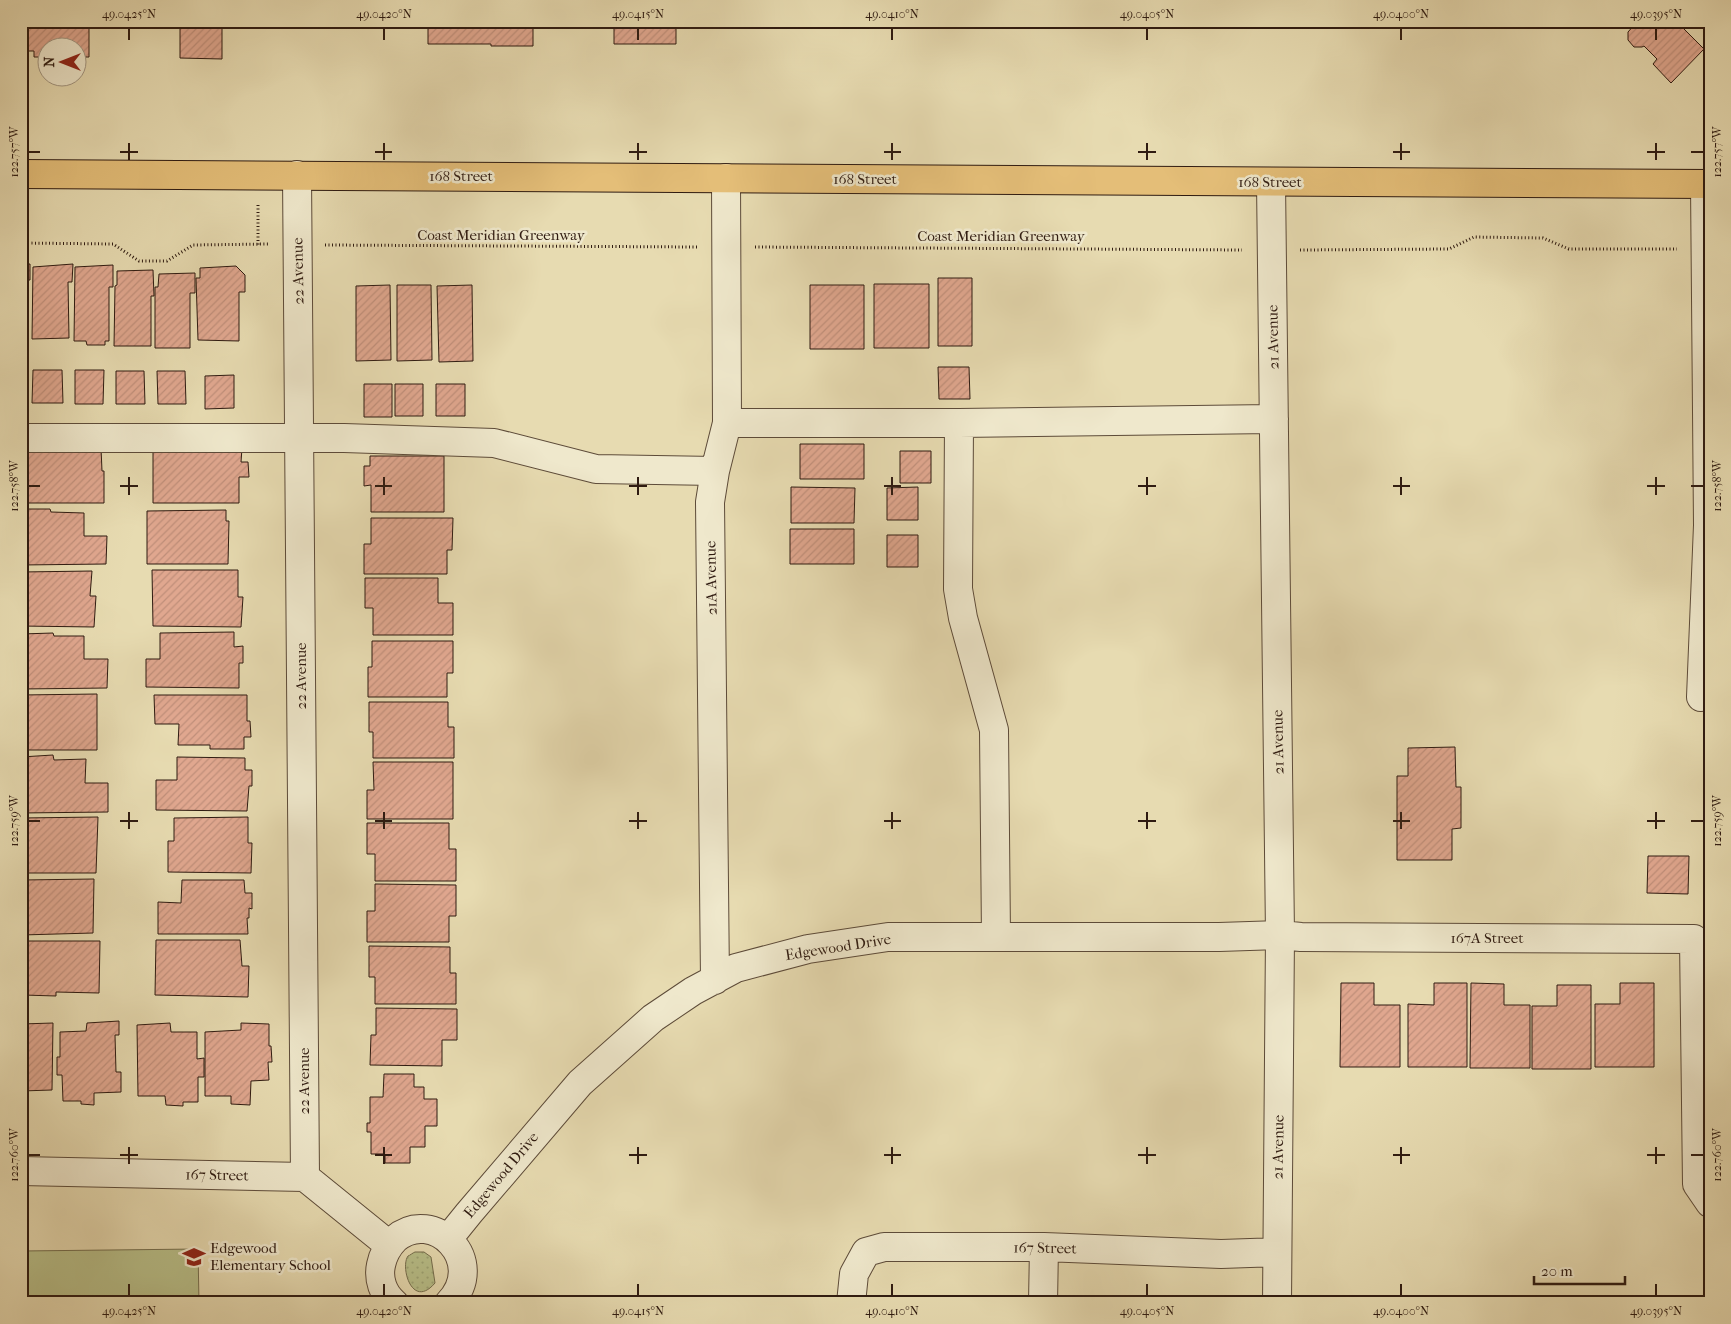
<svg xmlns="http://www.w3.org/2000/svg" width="1731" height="1324" font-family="'IM FELL French Canon',serif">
<defs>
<pattern id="grass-dots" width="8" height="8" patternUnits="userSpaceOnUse" patternTransform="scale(1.25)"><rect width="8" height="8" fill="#b8bf89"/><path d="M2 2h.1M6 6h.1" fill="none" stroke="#9ea475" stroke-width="1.8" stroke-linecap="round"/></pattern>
<pattern id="building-hatch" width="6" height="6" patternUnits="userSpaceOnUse" patternTransform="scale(1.25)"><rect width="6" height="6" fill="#e0a78f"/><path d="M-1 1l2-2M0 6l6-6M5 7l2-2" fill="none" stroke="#c08f7a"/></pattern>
</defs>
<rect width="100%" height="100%" fill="#e7dbb1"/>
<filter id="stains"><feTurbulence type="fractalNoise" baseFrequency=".004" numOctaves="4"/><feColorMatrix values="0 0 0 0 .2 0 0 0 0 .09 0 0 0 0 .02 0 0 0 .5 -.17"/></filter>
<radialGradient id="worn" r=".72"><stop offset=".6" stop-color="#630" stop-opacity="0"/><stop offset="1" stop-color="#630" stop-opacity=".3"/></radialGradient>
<path fill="url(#grass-dots)" stroke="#746d4d" d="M415,1252h9l7,5 4,26c-23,27 -35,-16 -27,-27 1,0 6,-4 7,-4z"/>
<path fill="#b8bf89" stroke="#746d4d" d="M198,1249l1,54h-178v-52z"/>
<path fill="url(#building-hatch)" stroke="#2f1b11" d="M21,21h68v36h-11v-9h-30v9h-14v-6h-13z
M195,21h27v38l-42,-1v-34h15z
M428,21h105v25h-42v-2h-63z
M614,21h72v2h-10v21h-62z
M1372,21h81h-22v4h-59z
M1634,21h42l28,28 -33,34 -18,-19 4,-5 -13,-13 -2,1h-8l-6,-7v-8l8,-9z
M21,264h9v16h-4v59l-5,1z
M73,264l-1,18h-4l1,56 -37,1 1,-72z
M113,265v22h-4v54h-4v4h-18l-1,-4h-12l1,-74z
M236,266l9,9v17h-6v49l-41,-1 -2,-62h4v-10z
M153,270l1,26h-3v50h-37l1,-60 2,-1v-14z
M195,273v20h-5v55h-35v-61h3l1,-13z
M938,278h34v68h-34z
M874,284h55v64h-55z
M390,285l1,75 -35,1v-75z
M397,285h34l1,75 -35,1z
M472,285l1,76 -34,1 -2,-76z
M810,285h54v64h-54z
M938,367h31l1,32h-31z
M33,370h29l1,33h-31z
M75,370h29l-1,34h-28z
M116,371h28l1,33h-29z
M157,371h28l1,33h-28z
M234,375v33l-29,1v-33z
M364,384h28v33h-28z
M395,384h28v32h-28z
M436,384h29v32h-29z
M800,444h64v35h-64z
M153,447l89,1 -1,14h7l1,15h-10v26h-86z
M21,448h80l1,23h2v32h-83z
M900,451h31v32h-31z
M370,456h74v56h-73v-27l-7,1v-20h6z
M791,487l64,1 -1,35h-63z
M918,487v33h-31v-32z
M21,509h29l1,3 33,1v23h23l-1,28 -85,1z
M226,510v11h3l-1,43h-81v-53z
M371,518h82l-1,32h-5v24h-83v-30h7z
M790,529h64v35h-64z
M887,535h31v32h-31z
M152,570h86v27h5l-2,30 -88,-1z
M92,571l-2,25h6l-2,31 -73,-1v-54z
M365,578h73v25h15v32h-80v-27h-8z
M234,632v15l9,-1v17h-4v25l-93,-1v-28h14v-26z
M53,633l1,3h30v23h24l-1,29 -86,1v-55z
M372,641h81v32h-6v24h-79v-30h4z
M97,694v56h-76v-55z
M154,695h93v26h3l1,16h-7v12h-34v-4h-32l1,-21h-24z
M369,702h79v25h6v31h-81v-26h-4z
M1455,747l1,40h5v41l-9,1v31h-55v-84h11v-28z
M53,755l1,5 32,-1 -1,24h23v29l-87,1v-56z
M177,757l68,1v12h7v16h-3l-2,25 -91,-1v-30h21z
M373,762h80v57h-86v-29h7z
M98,817l-2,56h-75v-55z
M248,817v26h4l-1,30 -83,-1v-31h6v-23z
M367,823h82v26h7v32h-81v-27h-8z
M1648,856h41l-1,38 -41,-1z
M94,879l-1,54 -72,2 1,-55z
M182,880h62l1,13h7v16l-3,-1v10h-2l1,16h-90v-32l23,1z
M375,884l81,1v31h-7v26h-82v-31h8z
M156,940h84l2,26h7l-1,31 -93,-2z
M21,941h79l-1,52 -43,-1v4l-33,-1z
M369,946l81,1v26h6v31h-81v-27h-6z
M1341,983h33v22h26v62h-60z
M1434,983h33v84h-59v-63l26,1z
M1471,983l33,1v21h26v63h-60z
M1620,983h34v84h-59v-63h25z
M1557,985h34v84h-59v-63h25z
M376,1008l81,1v31h-15v26l-72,-1 1,-30h5z
M119,1021v14h-4l1,37h5v20l-27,1v12l-13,-1v-3h-18l-1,-26h-5v-18h3v-25l26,-1 1,-8z
M53,1023l-1,67 -31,1v-67z
M170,1023l1,9h26v27l7,-1v19h-6v25h-15v4l-17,-1 -1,-9h-27l-1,-71z
M241,1023l28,1v22h2l1,16h-4l1,18 -18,1 -1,24 -19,-1v-8h-26v-64l36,-2z
M384,1074h30v13h10v12h13v27h-12v21h-15v16h-25v-9h-14v-22h-4v-9h3v-26h13z"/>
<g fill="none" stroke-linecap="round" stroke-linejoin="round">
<defs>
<path id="minor" d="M297,175l8,1002
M1271,182l9,753 -3,368
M727,423h232l315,-4
M959,423l-1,166 5,29 31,112 2,207
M21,438h323l150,5 102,26 119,2
M1701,697l7,-172 -3,-341
M715,980l-5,-478 5,-31 12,-48 -1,-245
M21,1171l284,6 84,68
M448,1239l21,-26 111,-130 73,-65 40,-27 43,-23 72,-19 80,-12h331l61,-2 21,2 393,2 3,245 13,19
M394,1303c-11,-9 -16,-24 -13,-38 2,-10 6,-18 14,-26 38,-33 94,22 54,64
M851,1303l3,-29 12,-22 18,-5h160l177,7 56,-2
M1043,1303l1,-56"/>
<path id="major" d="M21,174l1689,10"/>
</defs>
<use href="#minor" stroke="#5d4b39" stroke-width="30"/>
<use href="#major" stroke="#2f1b11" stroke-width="30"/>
<path stroke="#2f1b11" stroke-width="3" stroke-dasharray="1 2.5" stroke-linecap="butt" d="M258,205v40
M21,243l92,1 26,17h28l26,-16 76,-1
M325,245l372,2
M755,247l487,3
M1300,250l149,-1 25,-12 69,1 26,11h108"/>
<use href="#minor" stroke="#efe8cc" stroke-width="28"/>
<use href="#major" stroke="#e4be78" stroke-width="28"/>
</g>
<path fill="none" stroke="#2f1b11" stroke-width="2" d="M129,28v12M384,28v12M638,28v12M892,28v12M1147,28v12M1401,28v12M1656,28v12M129,143v17M384,143v17M638,143v17M892,143v17M1147,143v17M1401,143v17M1656,143v17M28,152h12M120,152h18M375,152h17M629,152h18M884,152h17M1138,152h18M1393,152h17M1647,152h18M1691,152h13M129,477v18M384,477v18M638,477v18M892,477v18M1147,477v18M1401,477v18M1656,477v18M28,486h12M120,486h18M375,486h17M629,486h18M884,486h17M1138,486h18M1393,486h17M1647,486h18M1691,486h13M129,812v17M384,812v17M638,812v17M892,812v17M1147,812v17M1401,812v17M1656,812v17M28,821h12M120,821h18M375,821h17M629,821h18M884,821h17M1138,821h18M1393,821h17M1647,821h18M1691,821h13M129,1147v17M384,1147v17M638,1147v17M892,1147v17M1147,1147v17M1401,1147v17M1656,1147v17M28,1155h12M120,1155h18M375,1155h17M629,1155h18M884,1155h17M1138,1155h18M1393,1155h17M1647,1155h18M1691,1155h13M129,1284v12M384,1284v12M638,1284v12M892,1284v12M1147,1284v12M1401,1284v12M1656,1284v12"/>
<defs>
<symbol id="school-bare" viewBox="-9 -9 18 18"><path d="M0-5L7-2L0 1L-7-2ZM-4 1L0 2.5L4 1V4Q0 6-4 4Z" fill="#8f2418" stroke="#efe8cc" stroke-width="2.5" paint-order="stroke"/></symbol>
</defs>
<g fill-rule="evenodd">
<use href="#school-bare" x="178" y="1241" width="32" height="32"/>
</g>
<g text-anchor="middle" stroke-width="5" stroke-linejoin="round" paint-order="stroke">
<g font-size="15" fill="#2f1b11" stroke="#efe8cc">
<text x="461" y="181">168 Street</text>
<text x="865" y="184">168 Street</text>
<text x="1270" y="187">168 Street</text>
<text x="501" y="240">Coast Meridian Greenway</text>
<text x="1001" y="241">Coast Meridian Greenway</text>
<text transform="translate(298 271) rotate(-91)" y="5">22 Avenue</text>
<text transform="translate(1273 337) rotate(-91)" y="5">21 Avenue</text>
<text transform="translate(711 578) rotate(-91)" y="5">21A Avenue</text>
<text transform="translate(301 676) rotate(-90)" y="5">22 Avenue</text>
<text transform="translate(1278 742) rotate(-91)" y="5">21 Avenue</text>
<text x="1487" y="943">167A Street</text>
<text transform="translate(838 947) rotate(-9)" y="5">Edgewood Drive</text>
<text transform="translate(304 1081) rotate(-90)" y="5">22 Avenue</text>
<text transform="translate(1278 1147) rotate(-89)" y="5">21 Avenue</text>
<text transform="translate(217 1175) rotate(1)" y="5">167 Street</text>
<text transform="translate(501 1175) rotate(-50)" y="5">Edgewood Drive</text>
<text transform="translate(1045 1248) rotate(1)" y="5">167 Street</text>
</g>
<g font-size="15" fill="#2f1b11" stroke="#efe8cc" text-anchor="start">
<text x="210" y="1253">Edgewood<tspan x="210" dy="17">Elementary School</tspan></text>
</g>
</g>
<rect width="1731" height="1324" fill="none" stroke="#e7dbb1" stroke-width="55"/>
<g transform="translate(62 62) rotate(270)"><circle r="24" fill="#efe8cc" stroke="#a29681"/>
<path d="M0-4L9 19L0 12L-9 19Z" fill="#8f2418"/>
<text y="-8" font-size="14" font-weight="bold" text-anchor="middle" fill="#2f1b11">N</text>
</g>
<path d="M1534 1276v8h91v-8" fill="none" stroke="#2f1b11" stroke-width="2.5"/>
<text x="1541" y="1276" font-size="15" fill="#2f1b11" stroke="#efe8cc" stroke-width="4" paint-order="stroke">20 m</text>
<rect x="28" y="28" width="1676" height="1268" fill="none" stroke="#2f1b11" stroke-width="2"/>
<g font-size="12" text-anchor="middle" fill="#2f1b11">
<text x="129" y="18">49.0425°N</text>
<text x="384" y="18">49.0420°N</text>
<text x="638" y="18">49.0415°N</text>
<text x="892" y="18">49.0410°N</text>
<text x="1147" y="18">49.0405°N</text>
<text x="1401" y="18">49.0400°N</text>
<text x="1656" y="18">49.0395°N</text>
<text transform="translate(1717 152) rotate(-90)" y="4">122.757°W</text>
<text transform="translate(14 152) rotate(-90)" y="4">122.757°W</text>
<text transform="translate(1717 486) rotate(-90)" y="4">122.758°W</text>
<text transform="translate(14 486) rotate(-90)" y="4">122.758°W</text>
<text transform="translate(1717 821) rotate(-90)" y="4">122.759°W</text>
<text transform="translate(14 821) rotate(-90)" y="4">122.759°W</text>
<text transform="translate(1717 1155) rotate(-90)" y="4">122.760°W</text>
<text transform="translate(14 1155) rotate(-90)" y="4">122.760°W</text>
<text x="129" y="1315">49.0425°N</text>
<text x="384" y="1315">49.0420°N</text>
<text x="638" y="1315">49.0415°N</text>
<text x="892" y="1315">49.0410°N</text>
<text x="1147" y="1315">49.0405°N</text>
<text x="1401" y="1315">49.0400°N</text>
<text x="1656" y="1315">49.0395°N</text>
</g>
<rect width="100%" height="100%" filter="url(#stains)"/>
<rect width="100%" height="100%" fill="url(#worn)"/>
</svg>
